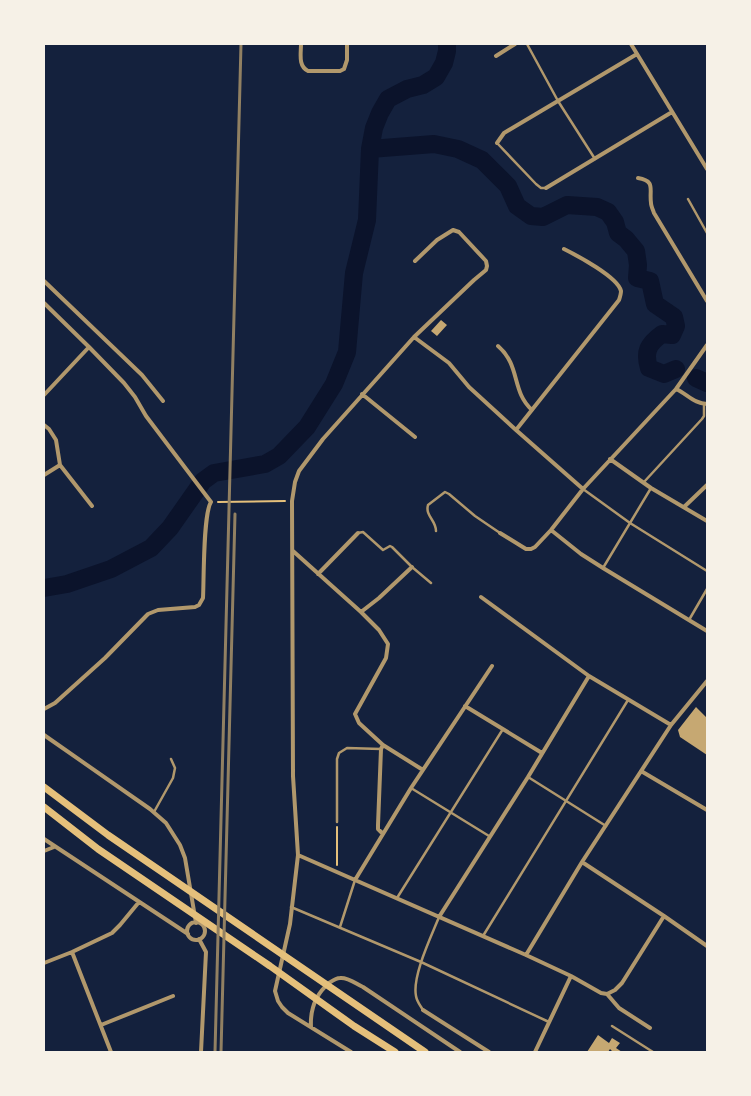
<svg xmlns="http://www.w3.org/2000/svg" width="751" height="1096" font-family="'DejaVu Sans',sans-serif">
<rect width="100%" height="100%" fill="#14213d"/>
<g fill="none" stroke-linecap="round" stroke-linejoin="round">
<path stroke="#0b132b" stroke-width="18" d="M370,149l64,-5 24,5 24,11 26,26 9,20 14,10 12,1 24,-12 30,2 11,5 7,10 3,11 8,6 10,12 2,14 -1,13 13,3 5,23 19,13 2,9 -4,9 -10,-1c-14,10 -18,18 -13,34l15,6 12,-5
M696,378l11,5
M44,588l23,-4 44,-15 40,-21 19,-20 33,-47 11,-8 51,-9 14,-8 28,-29 27,-43 13,-32 7,-79 13,-53 3,-71 4,-21 6,-15 8,-14 19,-10 16,-4 13,-8 8,-14 3,-12v-7"/>
</g>
<path fill="#c6a872" d="M441,320l6,5 -10,11 -6,-5z
M696,707l11,11v37l-27,-18 -2,-7z
M598,1035l11,8 3,-5 8,5 -4,5 6,4h-9l-3,-3 -2,3h-21z"/>
<g fill="none" stroke-linecap="round" stroke-linejoin="round">
<path stroke="#e5c07b" stroke-width="2" d="M218,502l67,-1
M337,827v38"/>
<path stroke="#b1986c" stroke-width="2.5" d="M527,44l31,57 37,58
M497,143l39,41 5,4h5
M688,199l19,34
M644,482l58,-63 2,-3v-12
M583,489l47,34 77,48
M436,531c0,-11 -11,-15 -8,-26l17,-13 4,2 26,22 25,17
M358,533l5,-1 20,18 7,-4 2,1 20,20 19,16
M603,568l48,-80
M689,620l18,-31
M528,777l78,49
M411,788l78,48
M154,812l19,-34 2,-10 -4,-9
M337,822v-63l2,-6 8,-5 34,1
M397,898l106,-169
M291,907l130,55 128,60
M340,927l15,-47
M483,936l145,-236
M423,1010c-3,-5 -6,-8 -7,-14 -4,-20 15,-59 23,-79
M612,1026l41,26"/>
<path stroke="#b1986c" stroke-width="4" d="M301,44c0,10 -3,22 7,27h32l4,-2 3,-9v-16
M631,44l76,125
M496,56l19,-12
M497,143l7,-10 133,-79
M638,178c18,3 11,11 13,25 0,3 2,7 3,10l53,88
M546,188l126,-76
M44,281l98,94 21,26
M44,303l45,44 35,36 11,14 11,19 65,86c-8,12 -7,78 -8,96l-4,7 -4,2 -37,3 -10,4 -43,44 -50,45 -11,6
M414,337l35,26 20,24 47,43 67,59
M498,346c23,20 13,45 34,64
M676,389c11,5 19,15 31,15
M362,394l53,43
M44,395l45,-48
M44,425l5,4 7,11 4,25 32,41
M516,430l103,-130c1,-3 2,-6 2,-9 -3,-14 -45,-36 -57,-42
M610,459l41,29 56,33
M44,475l16,-10
M684,507l23,-22
M551,530l30,24 22,14 104,63
M500,533l26,16h5l4,-2 16,-17 32,-41 93,-100 31,-44
M293,551l68,61 18,18 9,14 -2,14 -31,56 4,9 24,22 40,25
M318,574l40,-41
M481,597l108,79 82,49
M361,612l18,-14 33,-31
M465,706l77,47
M44,735l106,74 16,14 14,22 5,13 11,65
M641,771l66,39
M383,834l-5,-5v-4l3,-76 2,-4
M44,839l144,95
M44,851l10,-4
M298,855l228,100 45,21 30,17 6,1
M582,862l82,54 43,30
M355,880l56,-92 81,-122
M439,917l89,-140 61,-101
M187 931a9 9 0 1 1 18 0a9 9 0 1 1-18 0Z
M199,939l7,13 -5,100
M72,952l39,100
M526,955l56,-93 89,-137 36,-44
M44,963l28,-11 40,-19 8,-8 19,-23
M607,994l8,-4 7,-7 42,-67
M607,994l12,14 31,20
M423,1010l66,42
M101,1025l72,-29
M311,1027c-1,-18 4,-32 18,-44 3,-2 7,-5 11,-5 8,-1 16,6 23,9l97,65
M351,1052l-63,-39 -6,-6 -4,-6 -3,-10 15,-67 8,-69 -5,-79 -1,-275 3,-19 4,-11 24,-32 91,-102 60,-57 12,-10 1,-4 -1,-5 -27,-29 -6,-2 -16,10 -22,21
M535,1052l36,-76"/>
<path stroke="#e5c07b" stroke-width="7" d="M44,787l64,48 317,217
M44,807l54,42 172,117 84,60 41,26"/>
<path stroke="#918062" stroke-width="3" d="M215,1052l26,-1008
M221,1052l14,-538"/>
</g>
<rect width="751" height="1096" fill="none" stroke="#f6f1e7" stroke-width="90"/>
</svg>
